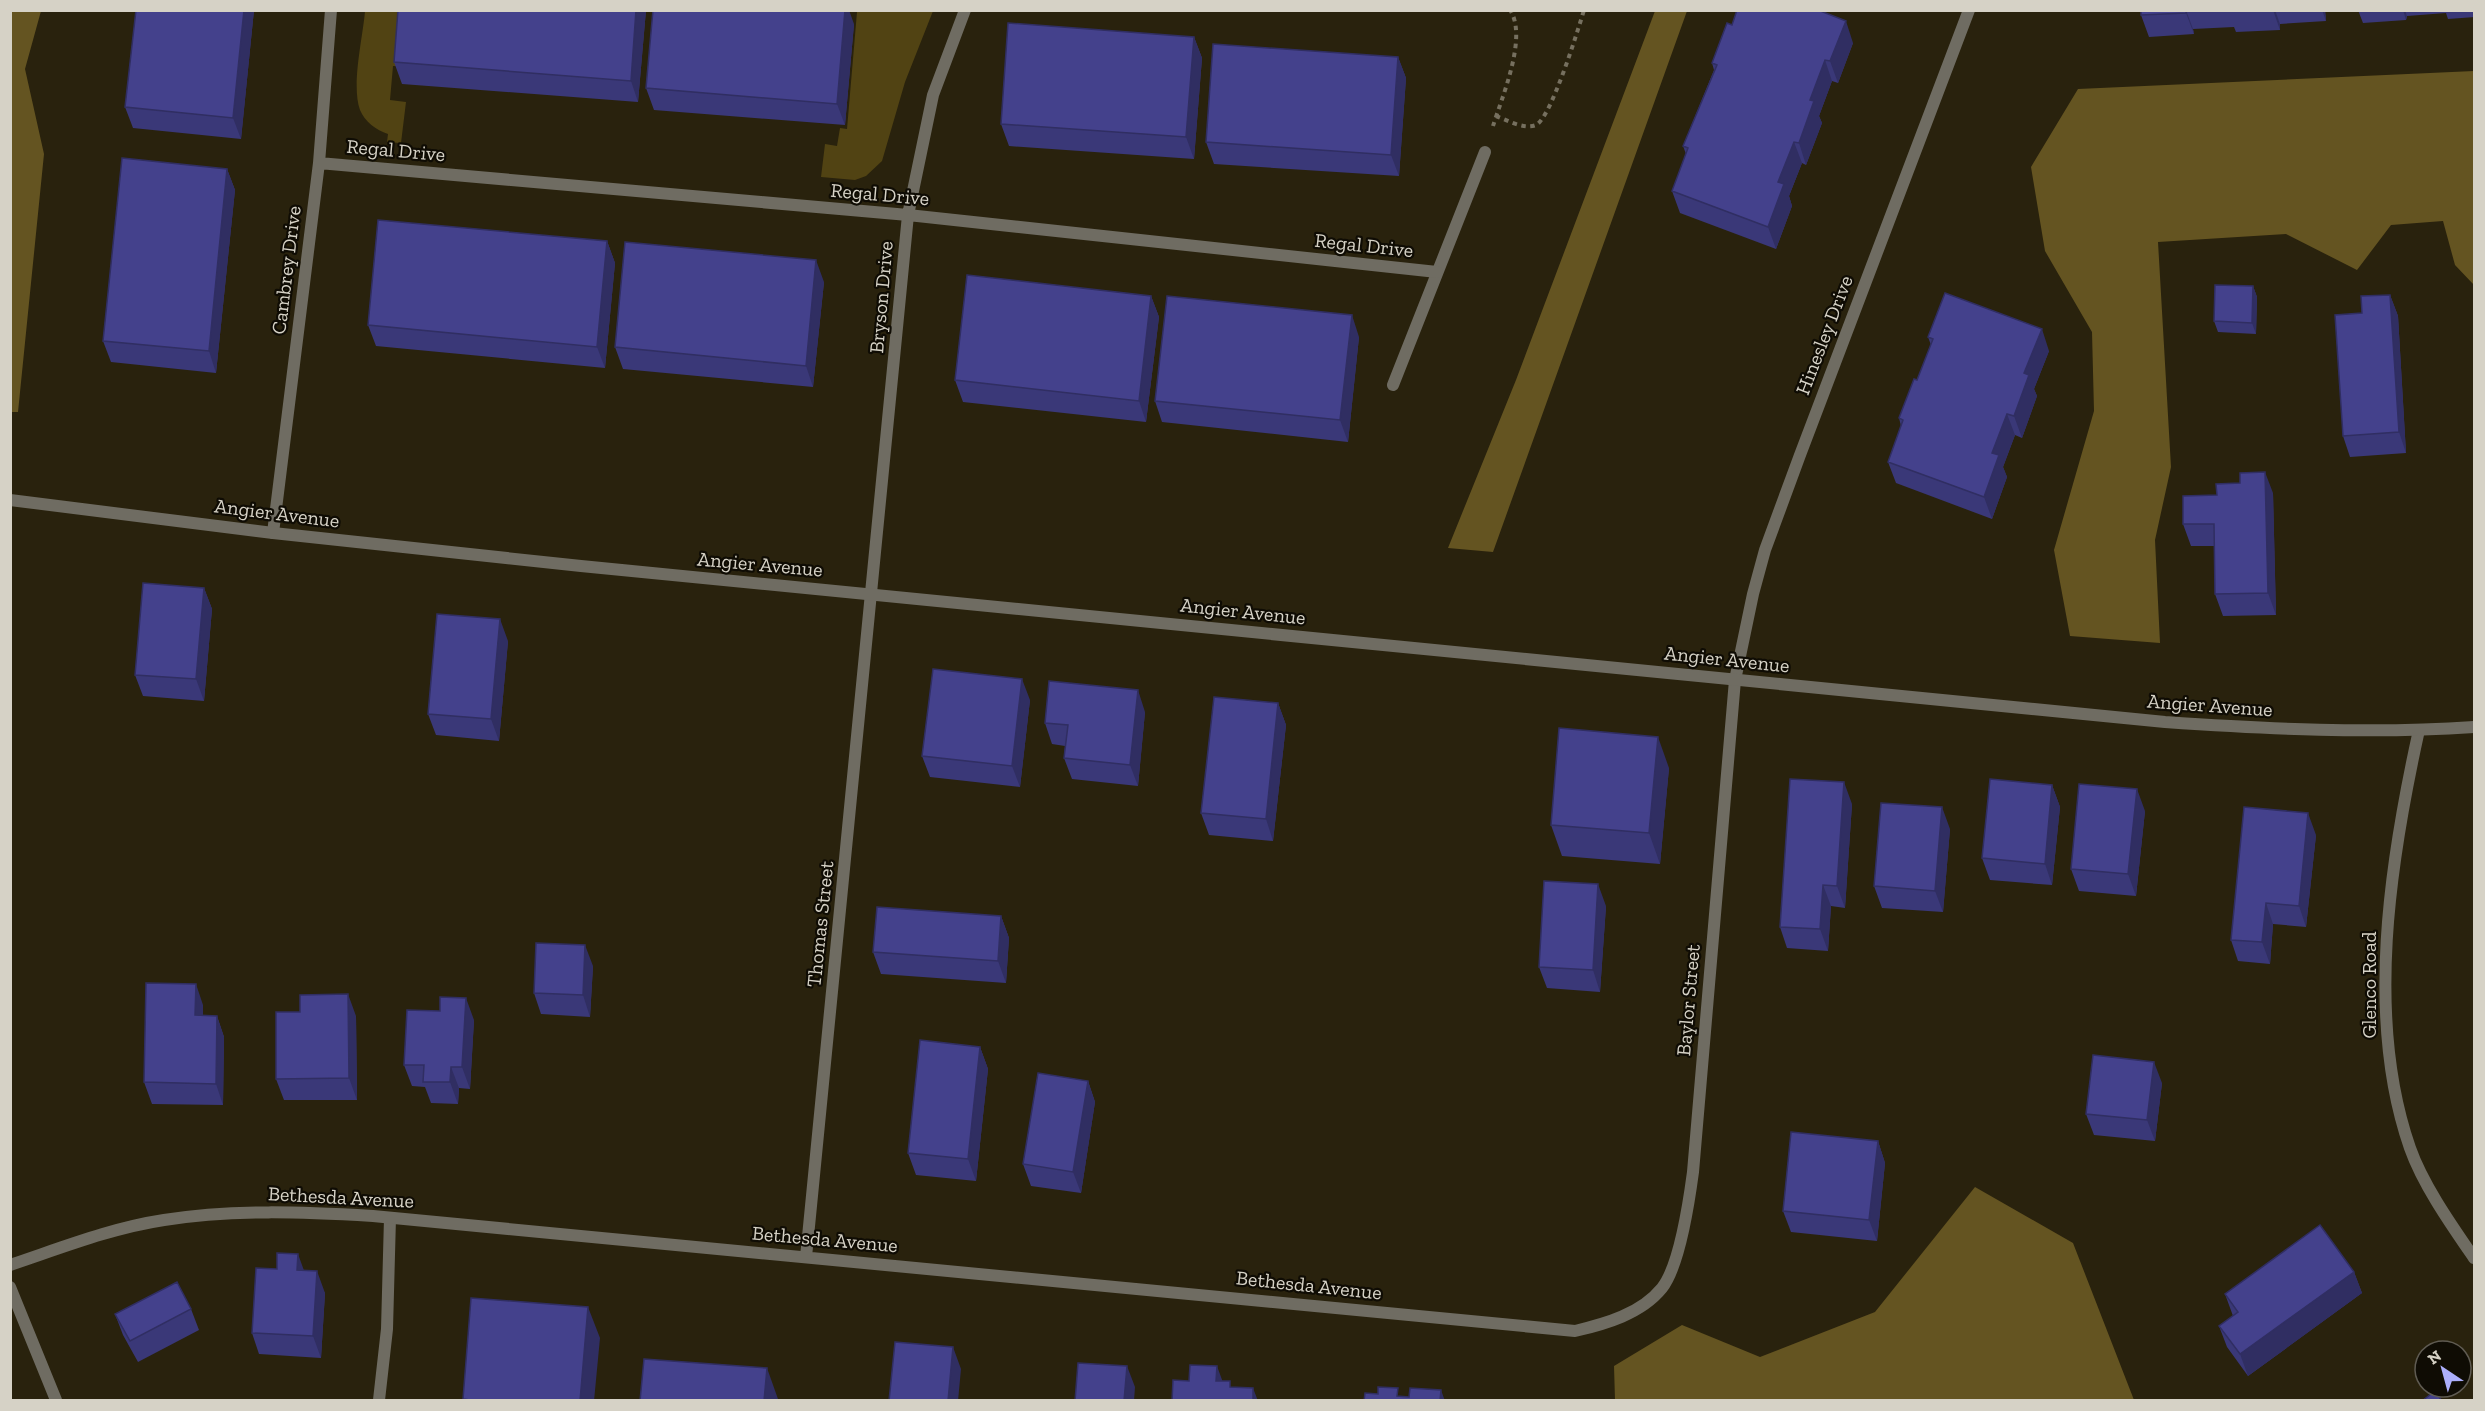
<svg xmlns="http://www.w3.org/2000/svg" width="2485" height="1411" font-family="'Zilla Slab',serif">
<rect width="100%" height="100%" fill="#29220d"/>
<path fill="#514313" d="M365,11h42l-5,55h-9l-3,34 16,2 -5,41 -14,-1 1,-8c-12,-4 -23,-12 -28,-24 -9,-25 3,-73 5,-99z
M840,11h93l-28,71 -23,79 -16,15 -11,4 -34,-3 4,-33 12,2 3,-18 7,1 10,-117z"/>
<path fill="#645421" d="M11,10l30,1 -16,58 19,85 -26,258h-8z
M1655,11h32l-194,541 -45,-4 68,-168z
M2474,71v214l-19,-20 -12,-44 -52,4 -34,45 -71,-36 -128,8 13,225 -16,73 5,103 -90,-7 -16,-86 40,-139 -2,-79 -47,-81 -14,-84 47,-78z
M1975,1187l98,56 61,157h-519l-1,-34 68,-41 78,32 115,-45z"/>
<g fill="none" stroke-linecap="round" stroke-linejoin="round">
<path stroke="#76705f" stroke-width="4" stroke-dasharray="4.5 4.5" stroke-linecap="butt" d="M1496,116c11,4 28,14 40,9 15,-7 42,-95 48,-115
M1493,126c9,-29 35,-89 17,-116"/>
<path stroke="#6f6c62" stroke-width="12" d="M1393,385l92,-233
M10,1287l46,113
M379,1400l8,-71 3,-111"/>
<path stroke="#6f6c62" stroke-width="12" d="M319,163l589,52 529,57
M273,533l46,-370 12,-153
M2419,730c-29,131 -54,289 -9,418 13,37 42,78 64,110
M806,1257l102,-1042 25,-120 32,-85
M10,1265c51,-17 101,-37 154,-45 70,-11 139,-8 209,-4l1202,115c30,-7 66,-17 87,-43 18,-23 27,-86 31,-116l42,-492 18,-86 12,-44 35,-95 169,-445"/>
<path stroke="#6f6c62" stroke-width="12" d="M10,500l263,33 308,33 1584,156c103,7 206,12 309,5"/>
</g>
<path fill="#3a3878" d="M254,10l-13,129 -108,-11 -8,-21z
M398,10h248l-8,92 -236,-18 -8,-22z
M2141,10h184l1,11 -46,3v6l-44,2 -2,-5 -41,2 1,5 -45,3 -8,-22z
M2358,10h117v7l-27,2 -2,-6 -39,3 -1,4 -43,3z
M854,24l-9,101 -191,-15 -8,-22z
M1732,25l121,18 -15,40 -6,-2 -13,35 3,7 -16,42 -4,-2 -13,33 3,10 -16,43 -96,-36 -8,-22 14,-37 -3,-8 31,-76 -2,-7z
M1194,37l8,21 -8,101 -185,-13 -8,-22z
M1398,57l8,21 -7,98 -185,-12 -8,-22z
M227,169l8,21 -19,183 -105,-11 -8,-21z
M607,241l8,22 -10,105 -229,-22 -8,-21z
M824,282l-11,105 -190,-18 -8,-22z
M2253,286l4,11 -1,37 -38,-2 -4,-11z
M2390,295l8,21 8,137 -56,4 -7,-21 19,-123z
M1151,296l8,21 -13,105 -183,-20 -8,-22z
M1359,337l-11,105 -186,-20 -7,-21z
M1928,337l121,14 -15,38 3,7 -15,42 -7,-3 -12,32 4,10 -15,42 -96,-36 -8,-21 13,-36 -2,-8 18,-38 14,-35z
M2273,493l3,122 -53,1 -8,-22 -1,-48h-23l-8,-22z
M204,588l8,21 -8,92 -61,-5 -8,-21z
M508,641l-9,100 -63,-6 -8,-21z
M1030,700l-10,87 -90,-10 -8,-21z
M1278,703l8,22 -13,116 -64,-6 -8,-22z
M1145,712l-7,74 -66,-7 -8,-21 1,-12 -13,-2 -7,-21z
M1669,768l-9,96 -98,-8 -11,-31z
M2052,785l8,22 -8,78 -62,-5 -8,-22z
M1852,804l-7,104 -14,-2 -3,45 -41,-3 -7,-21z
M2145,811l-9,85 -57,-5 -8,-22z
M1950,829l-7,83 -61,-4 -8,-22z
M2316,835l-10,92 -33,-3 -3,40 -32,-3 -7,-21z
M1606,906l-6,86 -53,-4 -8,-21z
M1001,916l8,22 -3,45 -125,-9 -8,-22z
M593,966l-3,51 -49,-3 -7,-21z
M203,1005v10l14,1 7,21 -1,68 -71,-1 -8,-22z
M356,1016l1,84h-73l-8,-21z
M474,1020l-4,69 -11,-1 -1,16 -27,-1 -6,-16 -13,-1 -8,-21z
M980,1047l8,22 -12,112 -60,-6 -8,-22z
M1088,1081l7,21 -14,91 -50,-7 -8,-22z
M2162,1083l-7,58 -61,-6 -8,-21z
M1878,1141l7,22 -8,78 -86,-9 -8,-21z
M304,1271l21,22 -4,65 -62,-4 -7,-21z
M2354,1272l8,21 -114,83 -21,-29 -8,-21 14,-10 -8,-22z
M191,1309l8,21 -61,32 -15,-27 -8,-21z"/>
<path fill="#302e62" d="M244,10h10l-13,129 -8,-21z
M636,10h10l-8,92 -7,-21z
M845,10h4l5,14 -9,101 -8,-21z
M2186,10l7,19 1,5 -8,-21z
M2273,10h2l5,14v6z
M2322,10h3l1,11z
M2403,10h2l2,6 -1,4z
M1846,21l7,22 -15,40 -8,-22z
M1194,37l8,21 -8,101 -8,-22z
M1398,57l8,21 -7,98 -8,-21z
M1825,60l7,21 -13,35 3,7 -16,42 -7,-22 11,-43z
M1794,142l8,21 -13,33 3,10 -16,43 -8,-22 10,-45z
M227,169l8,21 -19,183 -7,-22z
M607,241l8,22 -10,105 -8,-21z
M816,260l8,22 -11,105 -7,-21z
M2253,286l4,11 -1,37 -4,-11z
M2390,295l8,21 8,137 -7,-21z
M1151,296l8,21 -13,105 -7,-21z
M1352,315l7,22 -11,105 -8,-22z
M2042,329l7,22 -15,38 3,7 -15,42 -8,-22 10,-43z
M2007,414l8,21 -12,32 4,10 -15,42 -8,-22 8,-44z
M2265,472l8,21 3,122 -8,-22z
M204,588l8,21 -8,92 -8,-22z
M500,619l8,22 -9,100 -8,-22z
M1022,679l8,21 -10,87 -8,-21z
M1138,690l7,22 -7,74 -8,-21z
M1278,703l8,22 -13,116 -7,-22z
M1658,737l11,31 -9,96 -11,-31z
M1844,782l8,22 -7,104 -8,-22z
M2052,785l8,22 -8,78 -7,-21z
M2137,789l8,22 -9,85 -8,-22z
M1942,807l8,22 -7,83 -8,-21z
M2308,813l8,22 -10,92 -7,-21z
M1598,884l8,22 -6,86 -7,-22z
M1823,885l8,21 -3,45 -8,-22z
M2266,903l7,21 -3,40 -8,-22z
M1001,916l8,22 -3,45 -8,-22z
M585,945l8,21 -3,51 -7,-22z
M196,984l7,21v32l-8,-22z
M348,994l8,22 1,84 -8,-22z
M466,998l8,22 -4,69 -8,-22z
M217,1016l7,21 -1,68 -7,-21z
M980,1047l8,22 -12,112 -8,-22z
M2154,1062l8,21 -7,58 -8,-21z
M451,1067l8,21 -1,16 -8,-22z
M1088,1081l7,21 -14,91 -8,-21z
M1878,1141l7,22 -8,78 -8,-21z
M298,1254l8,22 -9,-6z
M317,1271l8,22 -4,65 -8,-22z
M2354,1272l8,21 -114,83 -8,-22z
M588,1307l12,31 -6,63h-14z
M953,1347l8,22 -3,32h-10z
M1127,1366l8,21 -1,14h-10z
M1217,1366l8,22 -9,-7z
M767,1368l11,31v2h-14z
M1253,1388l5,13h-5z
M1441,1390l4,11h-5z"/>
<path fill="#44418c" stroke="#302e62" stroke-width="1.5" d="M136,10h108l-11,108 -108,-11z
M398,10h238l-5,71 -237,-19z
M653,10h192l-8,94 -191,-16z
M1737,10h81l28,11 -16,40 -5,-1 -15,40 4,1 -15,42 -5,-1 -16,40 6,2 -16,43 -96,-36 16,-43 -5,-2 34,-81 -5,-2 15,-40 5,2z
M2141,10h45v3l-45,2z
M1008,23l186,14 -8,100 -185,-13z
M1213,44l185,13 -7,98 -185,-13z
M122,158l105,11 -18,182 -106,-10z
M378,220l229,21 -10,106 -229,-22z
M625,242l191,18 -10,106 -191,-19z
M967,275l184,21 -12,105 -184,-21z
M2215,285l38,1 -1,37 -38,-2z
M1945,293l97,36 -18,44 5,2 -15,41 -7,-2 -15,39 7,2 -15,42 -96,-35 15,-42 -4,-2 15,-39 3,1 16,-41 -5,-2z
M2390,295l9,137 -56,4 -8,-121 27,-2 -1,-17z
M1167,296l185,19 -12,105 -185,-19z
M2265,472l3,121 -53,1 -1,-70h-31v-28l34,-1 -1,-11 24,-1v-10z
M143,583l61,5 -8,91 -61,-4z
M437,614l63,5 -9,100 -63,-5z
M933,669l89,10 -10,87 -90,-10z
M1049,681l89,9 -8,75 -66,-7 4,-33 -23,-2z
M1214,697l64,6 -12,116 -65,-6z
M1559,728l99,9 -9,96 -98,-8z
M1790,779l54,3 -7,104 -14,-1 -3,44 -40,-2z
M1990,779l62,6 -7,79 -63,-6z
M2079,784l58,5 -9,85 -57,-5z
M1881,803l61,4 -7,84 -61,-5z
M2244,807l64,6 -9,93 -33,-3 -4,39 -31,-2z
M1544,881l54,3 -5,86 -54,-3z
M877,907l124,9 -3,45 -125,-9z
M536,943l49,2 -2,50 -49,-2z
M146,983l50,1 -1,31 22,1 -1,68 -72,-2z
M348,994l1,84 -73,1v-67h24v-17z
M440,997l26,1 -4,69h-11l-1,15h-27l1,-17h-20l3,-55 33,1z
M920,1040l60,7 -12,112 -60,-6z
M2093,1055l61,7 -7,58 -61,-6z
M1038,1073l50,8 -15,91 -50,-8z
M1791,1132l87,9 -9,79 -86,-9z
M2320,1225l34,47 -114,82 -21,-28 19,-14 -13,-18z
M277,1253l21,1 -1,16 20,1 -4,65 -61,-3 4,-65 21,1z
M177,1282l14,27 -61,32 -15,-27z
M471,1298l117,9 -8,94h-103l-14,-2z
M895,1342l58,5 -5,54h-59z
M644,1359l123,9 -3,33h-124z
M1078,1363l49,3 -3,35h-49z
M1190,1365l27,1 -1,15h14v6l23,1v13h-81l1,-21 16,1z
M1378,1387l20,1 -1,8 12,1 1,-9 31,2 -1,11h-76l1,-8 13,1z
M2435,1391l7,10h-20z"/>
<g text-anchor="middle" stroke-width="4.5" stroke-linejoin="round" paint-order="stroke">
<g font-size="20" fill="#d6d2c6" stroke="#0f0c04">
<text transform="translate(396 150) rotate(5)" y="7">Regal Drive</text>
<text transform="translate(880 194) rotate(5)" y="7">Regal Drive</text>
<text transform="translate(1364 245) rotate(6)" y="7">Regal Drive</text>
<text transform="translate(286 270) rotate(-83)" y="7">Cambrey Drive</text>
<text transform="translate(881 297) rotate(-85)" y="7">Bryson Drive</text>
<text transform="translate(1824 335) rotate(-69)" y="7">Hinesley Drive</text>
<text transform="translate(277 513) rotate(7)" y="7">Angier Avenue</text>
<text transform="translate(760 564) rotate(5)" y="7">Angier Avenue</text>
<text transform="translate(1243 611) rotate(6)" y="7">Angier Avenue</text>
<text transform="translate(1727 659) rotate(6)" y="7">Angier Avenue</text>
<text transform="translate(2210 705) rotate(4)" y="7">Angier Avenue</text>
<text transform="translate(820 924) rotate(-84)" y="7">Thomas Street</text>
<text transform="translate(2369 985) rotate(-90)" y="7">Glenco Road</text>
<text transform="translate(1688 1000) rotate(-85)" y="7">Baylor Street</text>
<text transform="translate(341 1197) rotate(3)" y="7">Bethesda Avenue</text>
<text transform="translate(825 1239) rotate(5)" y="7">Bethesda Avenue</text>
<text transform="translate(1309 1285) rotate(6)" y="7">Bethesda Avenue</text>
</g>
</g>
<rect width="2485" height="1411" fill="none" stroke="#d6d2c6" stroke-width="24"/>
<g transform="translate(2443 1369) rotate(324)"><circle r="28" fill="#0f0c04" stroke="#5f5b52" stroke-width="1.5"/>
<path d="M0-4.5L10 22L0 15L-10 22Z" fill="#acaffb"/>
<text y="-9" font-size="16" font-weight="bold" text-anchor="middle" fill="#d6d2c6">N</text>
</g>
</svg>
